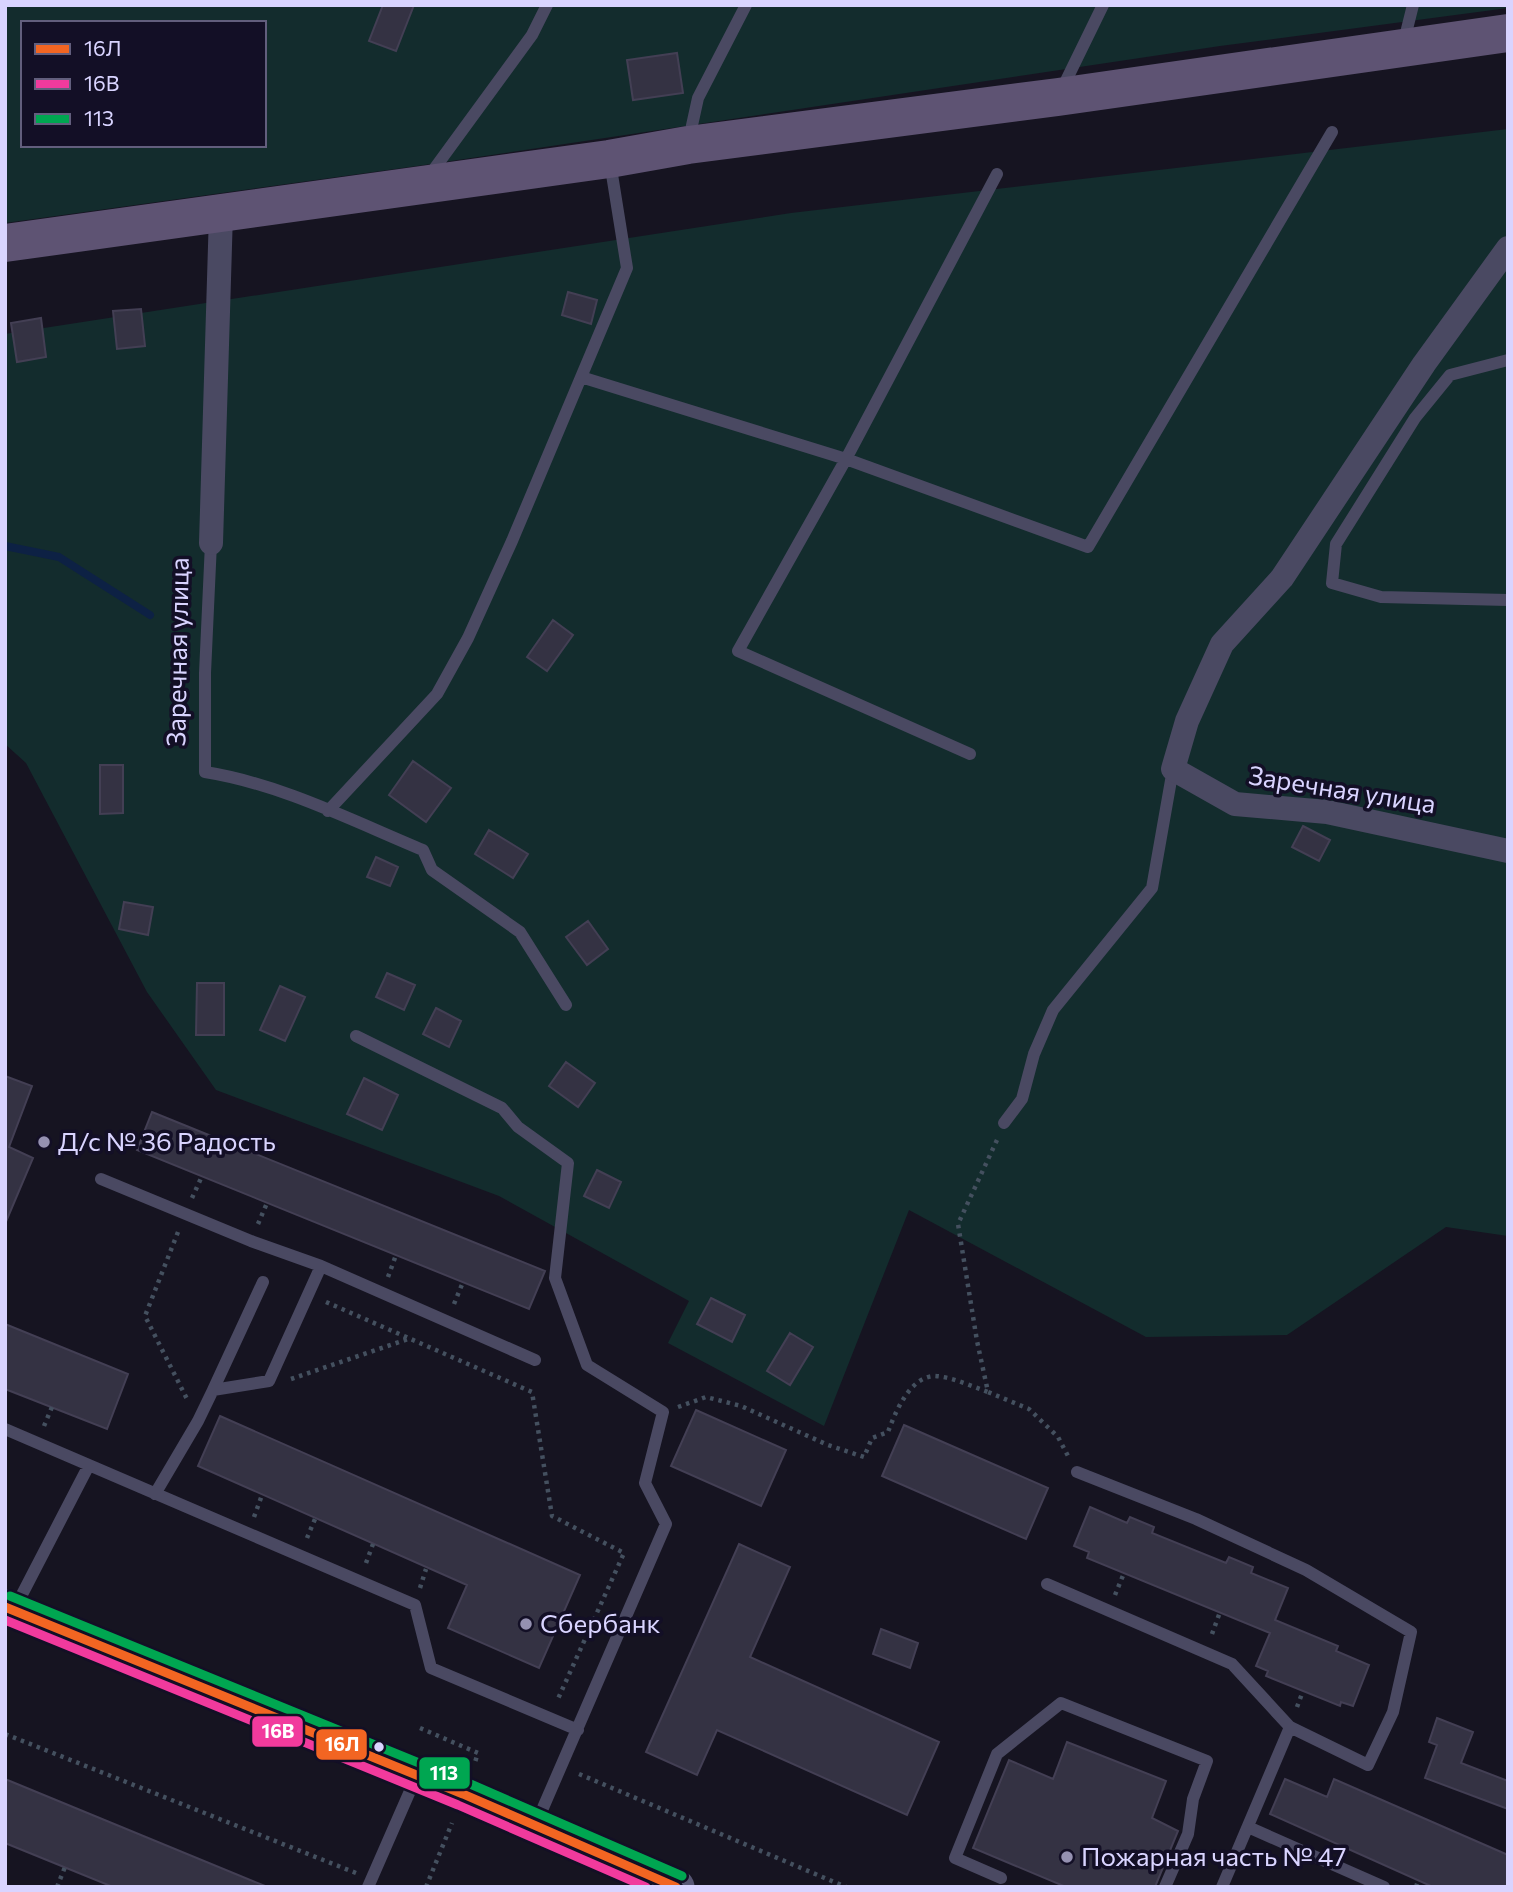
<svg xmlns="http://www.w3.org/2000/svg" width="1513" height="1892" font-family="Commissioner,sans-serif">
<rect width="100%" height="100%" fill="#161421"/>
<path fill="#132c2d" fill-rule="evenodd" d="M5,5h1503v3l-288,38 -796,119 -419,58zM23,23h241v122h-241z
M1508,129v1107l-62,-9 -159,108 -141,2 -237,-127 -85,216 -156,-83 21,-42 -190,-105 -283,-106 -69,-98 -121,-229 -21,-19v-410l786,-121z"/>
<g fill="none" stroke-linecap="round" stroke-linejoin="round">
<path stroke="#0d2144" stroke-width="8" d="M5,546l54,11 91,58"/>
</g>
<path fill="#343243" stroke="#433f54" stroke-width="2" d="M383,5h31l-18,46 -27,-10z
M677,53l6,40 -50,7 -6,-40z
M568,292l29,8 -6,24 -29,-9z
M141,309l4,37 -28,3 -4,-38z
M41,318l5,39 -29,5 -6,-39z
M553,620l20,15 -26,36 -20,-14z
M413,761l38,27 -25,34 -37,-27z
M100,765h23v48l-23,1z
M1303,826l27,14 -11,21 -27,-14z
M489,830l39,24 -15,24 -38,-24z
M376,857l22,10 -8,19 -23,-9z
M124,902l29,5 -5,28 -29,-6z
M588,921l20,28 -21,16 -21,-28z
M387,973l28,12 -11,25 -28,-13z
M197,983h27v52h-28z
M280,986l25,11 -20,44 -25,-11z
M436,1008l25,13 -12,26 -26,-13z
M566,1062l29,21 -17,24 -29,-21z
M5,1076l27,10 -23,61 24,11 -28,66z
M364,1078l34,17 -16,35 -35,-16z
M152,1112l393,159 -16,38 -392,-159z
M597,1170l24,12 -12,26 -25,-12z
M711,1298l34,17 -13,27 -35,-18z
M5,1324l123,50 -21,55 -102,-40z
M790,1333l23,14 -23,38 -23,-14z
M696,1410l90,40 -25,56 -90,-40z
M220,1416l360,159 -41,93 -91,-40 19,-43 -269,-119z
M904,1425l144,63 -22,51 -144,-63z
M1090,1507l37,16 3,-6 24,10 -2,6 74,30 3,-6 24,10 -2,6 37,15 -13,32 63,26 -2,5 33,14 -16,41 -12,-4 -1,4 -74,-30 2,-5 -12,-5 14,-33 -183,-75 2,-6 -15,-6z
M739,1544l51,23 -40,90 189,85 -32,73 -190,-85 -20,45 -51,-23z
M881,1629l37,14 -8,25 -37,-14z
M1437,1718l36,14 -12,31 47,18v28l-83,-31 12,-33 -8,-3z
M1067,1742l99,39 -14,37 26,13 -23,56h-89l-93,-39 36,-88 44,19z
M5,1779l260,107v1h-152l-108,-44z
M1285,1779l42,18 7,-18 174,76v32h-75l-163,-73z"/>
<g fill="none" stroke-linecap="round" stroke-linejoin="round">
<path stroke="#44505f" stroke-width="4.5" stroke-dasharray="3.5 5" stroke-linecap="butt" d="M997,1140l-39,84 19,117 11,51 41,17 29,28 10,19
M192,1198l10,-22
M258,1224l9,-21
M178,1232l-33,84 42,83
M388,1277l8,-22
M326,1302l206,90 20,124 72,37 -67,148
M454,1304l9,-22
M291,1379l117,-40
M678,1407l28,-10 35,9 87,39 36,12 8,-19 16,-6c7,-19 22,-56 47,-56 17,1 36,10 53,16
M44,1426l8,-19
M254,1517l8,-22
M307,1538l8,-19
M366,1563l7,-19
M420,1588l6,-19
M1115,1595l9,-22
M1212,1634l8,-22
M1297,1707l6,-16
M420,1728l58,25 -4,12
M5,1734l351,139
M579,1774l267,113
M57,1887l8,-20
M426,1887l26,-64
M1416,1887l2,-6"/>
<path stroke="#4a4962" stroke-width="12" d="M1404,41l9,-36
M1061,91l42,-86
M689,139l9,-41 48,-93
M429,176l103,-141 15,-30
M1508,360l-58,15 -35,43 -79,126 -4,39 49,14 127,3
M581,377l265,82 242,88 244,-415
M211,543l-6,130v99c76,12 148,49 218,78l9,20 88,62 46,73
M970,754l-232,-103 108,-192 151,-285
M328,811l109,-117 31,-56 44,-97 115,-273 -17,-106
M356,1036l146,72 16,19 50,36 -13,115 32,87 76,47 -18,71 21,41 -130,300
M1004,1123l18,-24 12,-45 19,-44 99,-122 21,-119
M101,1179l150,62 70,25 214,94
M213,1390l50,-108
M5,1429l410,176 16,63 147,62
M155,1494l43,-73 15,-31 56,-9 52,-115
M1047,1584l185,80 58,63 78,38 25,-53 18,-80 -105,-62 -110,-51 -119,-47
M15,1608l74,-143
M1248,1827l136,60
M1001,1878l-46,-20 42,-104 64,-51 146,58 -14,38 -5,35 -23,53
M368,1887l49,-112
M1222,1887l68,-160"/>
<path stroke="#4a4962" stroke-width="24" d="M1508,248l-84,116 -142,214 -60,66 -35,77 -14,48 62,35 92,8 181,39
M211,543l10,-330"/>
<path stroke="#575674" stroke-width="35" d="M5,1607l458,187 214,93"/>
<path stroke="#5e5373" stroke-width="38" d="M5,243l604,-84 79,-14 370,-48 450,-64"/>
<defs>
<path id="bus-1" d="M5,1607l458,187 213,93"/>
<path id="bus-2" d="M5,1620l453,185 188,82"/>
<path id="bus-3" d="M10,1596l458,187 214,93"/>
</defs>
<use href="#bus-1" stroke="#130f26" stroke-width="14"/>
<use href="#bus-2" stroke="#130f26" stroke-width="14"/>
<use href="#bus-3" stroke="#130f26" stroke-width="14"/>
<use href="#bus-1" stroke="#f26522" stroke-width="9"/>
<use href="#bus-2" stroke="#f13a9d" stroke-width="9"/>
<use href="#bus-3" stroke="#00a651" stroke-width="9"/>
</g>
<g fill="#9591b1" stroke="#130f26" stroke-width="2.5">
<circle cx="44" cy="1142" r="7"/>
<circle cx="526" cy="1624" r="7"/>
<circle cx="1067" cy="1857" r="7"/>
</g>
<circle fill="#d9d4ff" stroke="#130f26" stroke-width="2.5" cx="379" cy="1747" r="6"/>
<g text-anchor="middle" stroke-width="7" stroke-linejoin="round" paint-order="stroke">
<g font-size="26" fill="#d9d4ff" stroke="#130f26">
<text transform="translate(178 652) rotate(-89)" y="9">Заречная улица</text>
<text transform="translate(1342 790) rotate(9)" y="9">Заречная улица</text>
</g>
<g font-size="26" fill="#d9d4ff" stroke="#130f26" text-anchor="start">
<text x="58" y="1151">Д/с № 36 Радость</text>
<text x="540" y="1633">Сбербанк</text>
<text x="1081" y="1866">Пожарная часть № 47</text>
</g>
</g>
<g stroke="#130f26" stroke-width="2.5">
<rect x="251" y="1715" width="53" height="33" rx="7" fill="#f13a9d"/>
<rect x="315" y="1728" width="53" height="33" rx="7" fill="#f26522"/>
<rect x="418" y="1756" width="53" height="34" rx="7" fill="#00a651"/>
</g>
<g font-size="19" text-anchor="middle" font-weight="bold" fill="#fff">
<text x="278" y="1738">16В</text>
<text x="342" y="1751">16Л</text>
<text x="444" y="1780">113</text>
</g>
<rect width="1513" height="1892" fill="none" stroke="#d9d4ff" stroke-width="14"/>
<rect x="21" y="21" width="245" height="126" fill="#130f26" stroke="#625e7d" stroke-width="2"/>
<rect x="35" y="44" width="35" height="10" fill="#f26522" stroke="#625e7d" stroke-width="2"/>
<text x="84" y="56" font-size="21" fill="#d9d4ff">16Л</text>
<rect x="35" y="79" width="35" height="10" fill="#f13a9d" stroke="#625e7d" stroke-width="2"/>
<text x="84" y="91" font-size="21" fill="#d9d4ff">16В</text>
<rect x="35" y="114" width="35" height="10" fill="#00a651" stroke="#625e7d" stroke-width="2"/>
<text x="84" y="126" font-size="21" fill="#d9d4ff">113</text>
</svg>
